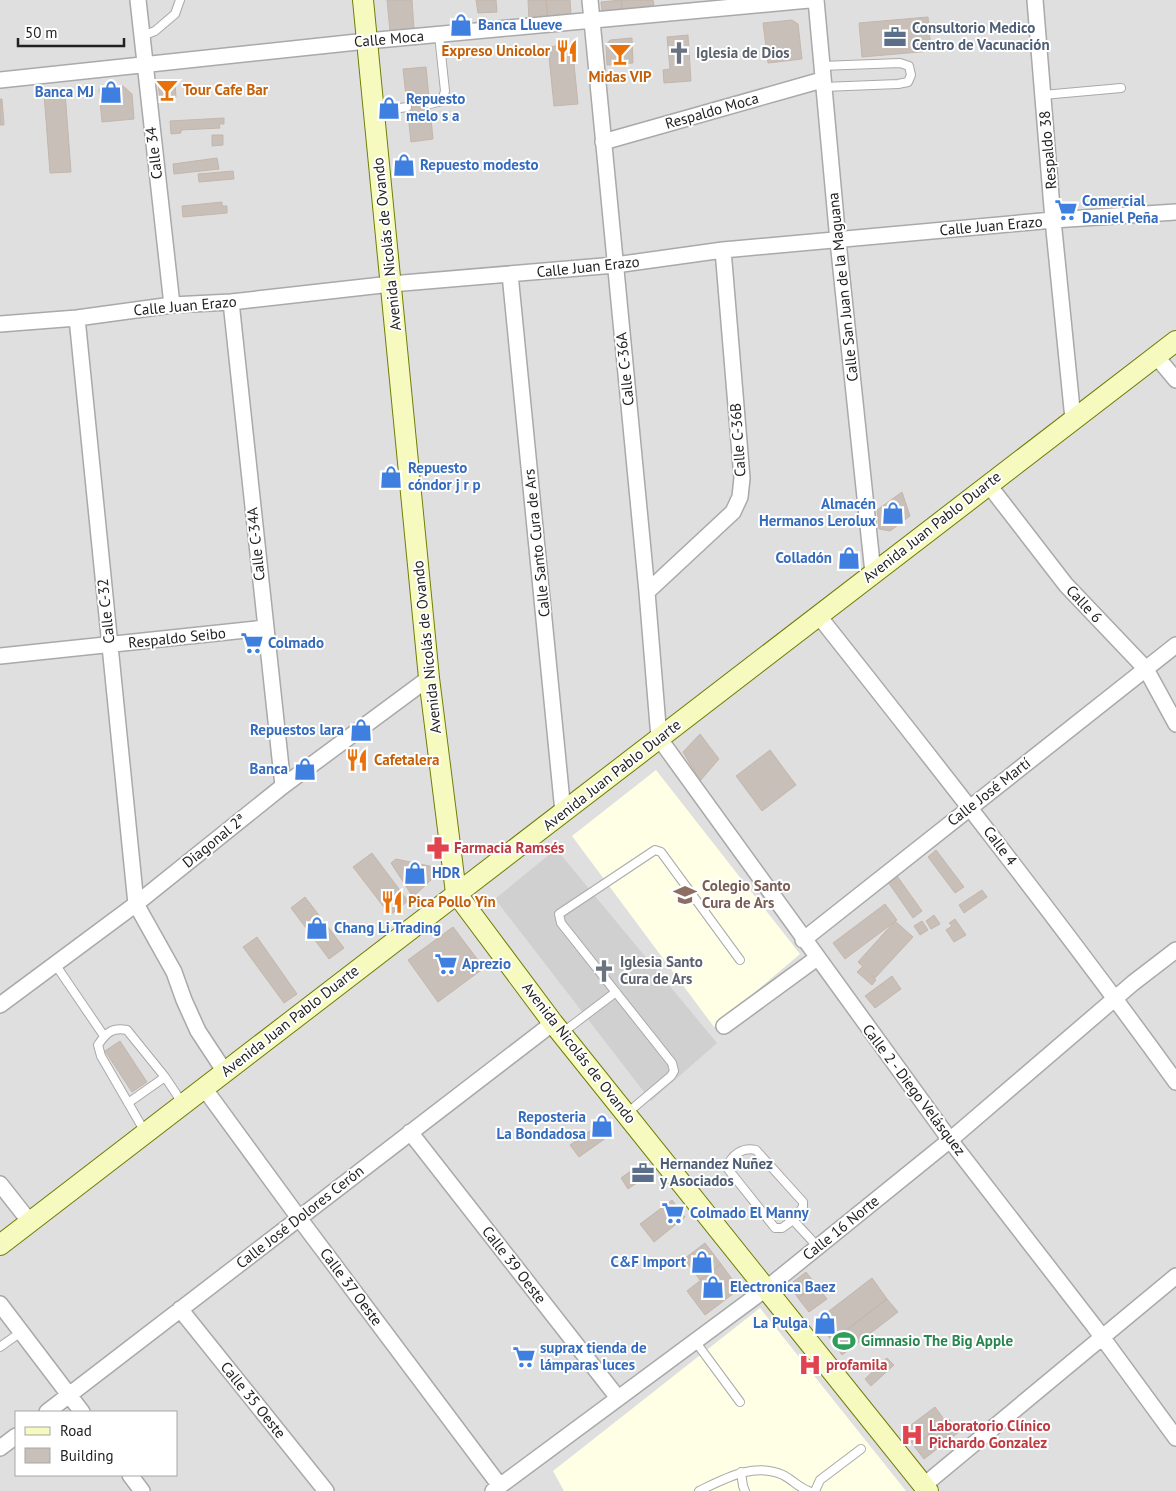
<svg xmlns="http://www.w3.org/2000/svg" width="1176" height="1491" font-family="'PT Sans',sans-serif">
<rect width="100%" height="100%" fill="#f2efe9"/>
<path fill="#e0dfdf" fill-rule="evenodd" d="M0,0h1176v1491h-1176zM16,1412h160v63h-160z"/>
<path fill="#ffffe5" d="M656,770l144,184 -86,73 -142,-191z
M760,1308l146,183h-342l-11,-20z"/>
<path fill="#d0d0d0" d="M556,849l161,194 -66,58 -156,-202z"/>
<path fill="#c7bfb8" stroke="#c4b6ab" d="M387,0h25l2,29 -24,2z
M476,0h20l1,12 -19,1z
M528,0h18l2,19 -19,2z
M546,0h24l1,14 -3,3 -20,2z
M621,0l1,9 -20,2 -1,-9z
M621,0h32l1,5 -32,4z
M928,17l3,34 -69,6 -3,-34z
M792,20l6,4 4,35 -34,4 -5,-40z
M688,35l3,46 -27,2 -1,-13 7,-1 -3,-32z
M632,38l1,25 -26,2 -1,-20 4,-5z
M572,44l6,60 -24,2 -6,-59z
M426,67l7,72 -22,3 -8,-73z
M175,82l1,15 -16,2 -2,-15z
M123,86l9,8 2,25 -32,3 -3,-33z
M65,92l6,80 -21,1 -6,-80z
M0,99h2l2,26h-4z
M224,118v6h-5l1,4 -39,2v3l-10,1 -1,-13z
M212,135h11v10l-11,1z
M217,158l2,11 -45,5 -1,-10z
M233,171l1,8 -35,3 -1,-8z
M222,202v4h5v7l-44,4 -1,-11z
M902,492l8,24 -20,15 -11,-2 -2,-19z
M700,734l19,25 -19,22 -17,-29z
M770,750l26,35 -34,26 -26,-35z
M936,850l28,37 -9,6 -27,-36z
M372,853l36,48 -18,14 -37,-48z
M396,859l38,8 -2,12 -19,18 -22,-34z
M897,876l25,35 -9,7 -25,-36z
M982,890l5,7 -23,16 -5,-8z
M305,897l39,51 -15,11 -38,-51z
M885,904l12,16 -52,39 -12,-16z
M934,915l6,9 -9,5 -5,-8z
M955,919l11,16 -12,7 -8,-12 6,-4 -3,-3z
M895,921l18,16 -38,41 -17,-16z
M922,921l6,9 -8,5 -6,-9z
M453,927l31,41 -46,34 -30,-42z
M257,937l40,57 -13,9 -41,-56z
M862,967l14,13 -4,5 -15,-13z
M892,976l9,13 -26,19 -10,-12z
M120,1041l27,41 -15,10 -27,-41z
M604,1121l9,12 -34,24 -9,-12z
M642,1163l8,11 -22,15 -7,-11z
M672,1200l13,17 -31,25 -14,-18z
M705,1243l16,21 -21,16 -16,-21z
M721,1264l14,19 -1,10 -29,22 -18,-24z
M806,1272l10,13 -18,13 -9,-13z
M872,1278l15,21 -55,42 -16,-20z
M816,1285l11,14 -18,13 -11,-14z
M887,1299l11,13 -56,43 -10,-14z
M887,1358l7,7 -23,21 -6,-7z
M935,1407l11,15 -32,24 -11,-15z
M949,1419l10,13 -35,27 -10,-13z"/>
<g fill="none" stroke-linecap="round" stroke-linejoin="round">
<defs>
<path id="service" d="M142,36l13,-5 20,-17 5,-14
M821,66l79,-3 9,3 2,9 -3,7 -10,2 -75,3
M1043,95l78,-7
M430,104l12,-3 3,-10 -6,-56
M374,112l33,-5
M55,964l49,72
M562,1033l54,-41
M128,1103l37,-26
M626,1114l45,-38 3,-5 -2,-8 -111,-140 -2,-9 96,-64 6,2 79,108
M145,1132l-44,-76 -3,-11c8,-12 14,-18 29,-15l38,47 18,27
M793,1220l-11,8h-7l-47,-59c1,-14 15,-22 28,-19l47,52v5l-10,13 25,27
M695,1341l45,61
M0,1347l21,-15
M741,1472l2,14 2,5
M699,1491c27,-13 55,-29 84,-16 10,5 16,13 26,16
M815,1491l5,-11 41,-31"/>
<path id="minor" d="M138,0l34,305
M590,0l57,592 12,146 291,402 144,186 82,112
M816,0l22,241 35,332
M1035,0l18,220 20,199
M0,80l367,-39 442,-41
M603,142l219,-62
M510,274l53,538
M231,302l52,484
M77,318l59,586 38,68 10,28 14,31 27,41
M0,324l77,-6 95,-13 59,-3 160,-18 224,-19 108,-15 330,-30 123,-8
M1156,356l20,24
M988,484l78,101 80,84 30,55
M647,592l86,-80 7,-15 2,-19 -19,-228
M818,615c122,154 243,308 358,467
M0,656l265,-28
M803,940l373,-295
M0,1005l136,-101 147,-118 146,-108
M724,1026l93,-68
M204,1088l95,130 201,268
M410,1132l208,266
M0,1184l30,38
M0,1304l82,108
M180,1309l146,182
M47,1412l506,-389
M0,1448l16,-12
M130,1475l12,16
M923,1486l253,-210
M493,1491l274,-203 183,-148 183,-157 43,-33"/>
<path id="secondary" d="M363,0l66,678 27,215 97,130 375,468
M0,1245l1176,-904"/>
</defs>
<use href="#service" stroke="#a9a9a9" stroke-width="10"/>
<use href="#minor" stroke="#a9a9a9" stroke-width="18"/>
<use href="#secondary" stroke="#707d05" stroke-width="22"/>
<use href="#service" stroke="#fff" stroke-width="8"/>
<use href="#minor" stroke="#fff" stroke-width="15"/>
<use href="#secondary" stroke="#f7fabf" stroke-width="20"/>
</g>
<defs>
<symbol id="shop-bare" viewBox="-9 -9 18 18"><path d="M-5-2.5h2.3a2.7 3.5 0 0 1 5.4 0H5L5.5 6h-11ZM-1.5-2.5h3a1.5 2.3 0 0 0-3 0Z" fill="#3f7fe0" stroke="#fff" stroke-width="2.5" paint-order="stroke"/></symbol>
<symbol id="office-bare" viewBox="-9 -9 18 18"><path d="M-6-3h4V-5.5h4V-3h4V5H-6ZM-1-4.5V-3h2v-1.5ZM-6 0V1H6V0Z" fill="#5c6f8a" stroke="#fff" stroke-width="2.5" paint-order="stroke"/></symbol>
<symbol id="restaurant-bare" viewBox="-9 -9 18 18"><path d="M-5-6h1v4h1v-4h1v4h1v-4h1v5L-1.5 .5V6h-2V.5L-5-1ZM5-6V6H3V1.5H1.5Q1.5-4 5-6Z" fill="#e8710a" stroke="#fff" stroke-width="2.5" paint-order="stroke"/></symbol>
<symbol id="church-bare" viewBox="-9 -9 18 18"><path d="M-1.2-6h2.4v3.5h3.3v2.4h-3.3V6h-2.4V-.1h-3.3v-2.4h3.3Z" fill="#6b7280" stroke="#fff" stroke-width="2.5" paint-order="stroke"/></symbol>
<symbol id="bar-bare" viewBox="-9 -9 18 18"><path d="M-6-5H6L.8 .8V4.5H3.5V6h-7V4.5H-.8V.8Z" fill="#e8710a" stroke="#fff" stroke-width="2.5" paint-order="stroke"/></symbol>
<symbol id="supermarket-bare" viewBox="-9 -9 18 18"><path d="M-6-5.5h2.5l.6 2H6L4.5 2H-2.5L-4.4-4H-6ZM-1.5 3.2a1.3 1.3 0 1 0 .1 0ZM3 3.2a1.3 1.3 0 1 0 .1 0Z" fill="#3f7fe0" stroke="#fff" stroke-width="2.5" paint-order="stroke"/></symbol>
<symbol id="pharmacy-bare" viewBox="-9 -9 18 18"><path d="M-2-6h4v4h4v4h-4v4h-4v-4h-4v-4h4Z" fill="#e0444e" stroke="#fff" stroke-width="2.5" paint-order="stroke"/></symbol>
<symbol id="school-bare" viewBox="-9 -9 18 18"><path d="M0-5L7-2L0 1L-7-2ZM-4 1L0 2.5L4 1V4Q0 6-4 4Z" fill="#8d6e63" stroke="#fff" stroke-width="2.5" paint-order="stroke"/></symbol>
<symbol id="stadium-bare" viewBox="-9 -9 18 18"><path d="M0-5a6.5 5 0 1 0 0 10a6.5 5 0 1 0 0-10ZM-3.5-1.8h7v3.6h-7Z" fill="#2e9e5b" stroke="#fff" stroke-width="2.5" paint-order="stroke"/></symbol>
<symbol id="hospital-bare" viewBox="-9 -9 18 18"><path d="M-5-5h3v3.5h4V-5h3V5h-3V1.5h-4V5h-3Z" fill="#e0444e" stroke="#fff" stroke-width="2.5" paint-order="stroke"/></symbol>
</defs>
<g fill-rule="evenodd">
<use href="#shop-bare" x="445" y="9" width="32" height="32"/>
<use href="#office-bare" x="879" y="21" width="32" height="32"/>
<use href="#restaurant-bare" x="551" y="35" width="32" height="32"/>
<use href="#church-bare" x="663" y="37" width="32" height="32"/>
<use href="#bar-bare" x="604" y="38" width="32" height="32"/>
<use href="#bar-bare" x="151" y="74" width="32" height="32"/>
<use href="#shop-bare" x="95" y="76" width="32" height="32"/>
<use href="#shop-bare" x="373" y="92" width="32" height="32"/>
<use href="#shop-bare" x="388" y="149" width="32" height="32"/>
<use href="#supermarket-bare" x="1050" y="194" width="32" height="32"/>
<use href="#shop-bare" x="375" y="461" width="32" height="32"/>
<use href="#shop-bare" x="877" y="497" width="32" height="32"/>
<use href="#shop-bare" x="833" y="542" width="32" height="32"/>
<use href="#supermarket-bare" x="236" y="627" width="32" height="32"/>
<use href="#shop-bare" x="345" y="714" width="32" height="32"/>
<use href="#restaurant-bare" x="341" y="744" width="32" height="32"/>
<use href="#shop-bare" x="289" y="753" width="32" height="32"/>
<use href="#pharmacy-bare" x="422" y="832" width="32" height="32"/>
<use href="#shop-bare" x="399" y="857" width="32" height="32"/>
<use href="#school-bare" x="669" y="879" width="32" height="32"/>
<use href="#restaurant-bare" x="376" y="886" width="32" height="32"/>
<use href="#shop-bare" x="301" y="912" width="32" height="32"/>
<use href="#supermarket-bare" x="430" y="948" width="32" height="32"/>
<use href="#church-bare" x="588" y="955" width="32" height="32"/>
<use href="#shop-bare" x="586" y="1110" width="32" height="32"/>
<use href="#office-bare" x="627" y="1157" width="32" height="32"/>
<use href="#supermarket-bare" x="657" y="1197" width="32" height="32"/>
<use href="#shop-bare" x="686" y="1246" width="32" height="32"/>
<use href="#shop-bare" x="697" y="1271" width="32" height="32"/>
<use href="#shop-bare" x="809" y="1307" width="32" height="32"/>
<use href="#stadium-bare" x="828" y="1325" width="32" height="32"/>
<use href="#supermarket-bare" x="508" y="1341" width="32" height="32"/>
<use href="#hospital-bare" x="794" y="1349" width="32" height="32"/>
<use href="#hospital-bare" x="896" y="1419" width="32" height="32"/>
</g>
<g text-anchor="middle" stroke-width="4" stroke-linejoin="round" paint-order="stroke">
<g font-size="15" font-weight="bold" fill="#366cbe" stroke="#fff" text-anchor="start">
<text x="478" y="30">Banca Llueve</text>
<text x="94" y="97" text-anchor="end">Banca MJ</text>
<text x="406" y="104">Repuesto<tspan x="406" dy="17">melo s a</tspan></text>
<text x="420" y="170">Repuesto modesto</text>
<text x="1082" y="206">Comercial<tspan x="1082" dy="17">Daniel Peña</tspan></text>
<text x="408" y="473">Repuesto<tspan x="408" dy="17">cóndor j r p</tspan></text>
<text x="876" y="509" text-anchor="end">Almacén<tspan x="876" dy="17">Hermanos Lerolux</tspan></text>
<text x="832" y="563" text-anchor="end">Colladón</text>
<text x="268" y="648">Colmado</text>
<text x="344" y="735" text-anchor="end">Repuestos lara</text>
<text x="288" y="774" text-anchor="end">Banca</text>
<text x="432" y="878">HDR</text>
<text x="334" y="933">Chang Li Trading</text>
<text x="462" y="969">Aprezio</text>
<text x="586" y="1122" text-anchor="end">Reposteria<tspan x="586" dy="17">La Bondadosa</tspan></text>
<text x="690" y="1218">Colmado El Manny</text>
<text x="686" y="1267" text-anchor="end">C&amp;F Import</text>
<text x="730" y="1292">Electronica Baez</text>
<text x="808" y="1328" text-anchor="end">La Pulga</text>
<text x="540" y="1353">suprax tienda de<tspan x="540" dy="17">lámparas luces</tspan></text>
</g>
<g font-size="15" font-weight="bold" fill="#4e5e75" stroke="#fff" text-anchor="start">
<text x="912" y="33">Consultorio Medico<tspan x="912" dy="17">Centro de Vacunación</tspan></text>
<text x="660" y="1169">Hernandez Nuñez<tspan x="660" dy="17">y Asociados</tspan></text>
</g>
<g font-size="15" fill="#222" stroke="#fff">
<text transform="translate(389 39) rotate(-5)" y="5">Calle Moca</text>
<text transform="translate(712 111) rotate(-16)" y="5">Respaldo Moca</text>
<text transform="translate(1048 150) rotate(-95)" y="5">Respaldo 38</text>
<text transform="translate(154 153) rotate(-97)" y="5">Calle 34</text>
<text transform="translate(991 226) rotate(-5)" y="5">Calle Juan Erazo</text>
<text transform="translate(387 244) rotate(-96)" y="5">Avenida Nicolás de Ovando</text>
<text transform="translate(588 267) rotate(-6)" y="5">Calle Juan Erazo</text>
<text transform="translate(843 287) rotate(-96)" y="5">Calle San Juan de la Maguana</text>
<text transform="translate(185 306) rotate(-5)" y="5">Calle Juan Erazo</text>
<text transform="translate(625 369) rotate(-96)" y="5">Calle C-36A</text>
<text transform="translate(738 440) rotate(-94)" y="5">Calle C-36B</text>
<text transform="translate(932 527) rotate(-38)" y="5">Avenida Juan Pablo Duarte</text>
<text transform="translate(537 543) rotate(-96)" y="5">Calle Santo Cura de Ars</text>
<text transform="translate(256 544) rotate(-96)" y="5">Calle C-34A</text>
<text transform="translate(1084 604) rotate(47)" y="5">Calle 6</text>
<text transform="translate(106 611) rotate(-96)" y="5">Calle C-32</text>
<text transform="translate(177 638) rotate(-6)" y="5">Respaldo Seibo</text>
<text transform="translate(427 647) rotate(-96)" y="5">Avenida Nicolás de Ovando</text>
<text transform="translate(612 775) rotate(-38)" y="5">Avenida Juan Pablo Duarte</text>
<text transform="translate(989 792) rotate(-38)" y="5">Calle José Martí</text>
<text transform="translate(214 841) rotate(-39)" y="5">Diagonal 2ª</text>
<text transform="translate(1000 846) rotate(53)" y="5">Calle 4</text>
<text transform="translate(290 1021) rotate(-38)" y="5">Avenida Juan Pablo Duarte</text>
<text transform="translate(579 1053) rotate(52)" y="5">Avenida Nicolás de Ovando</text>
<text transform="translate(914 1090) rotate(53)" y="5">Calle 2 - Diego Velásquez</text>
<text transform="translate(300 1217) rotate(-38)" y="5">Calle José Dolores Cerón</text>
<text transform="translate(841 1228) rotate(-39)" y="5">Calle 16 Norte</text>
<text transform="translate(514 1265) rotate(52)" y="5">Calle 39 Oeste</text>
<text transform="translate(351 1287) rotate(53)" y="5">Calle 37 Oeste</text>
<text transform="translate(253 1400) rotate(51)" y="5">Calle 35 Oeste</text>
</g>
<g font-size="15" font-weight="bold" fill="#c56008" stroke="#fff" text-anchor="start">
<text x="550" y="56" text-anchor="end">Expreso Unicolor</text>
<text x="620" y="82" text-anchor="middle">Midas VIP</text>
<text x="183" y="95">Tour Cafe Bar</text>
<text x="374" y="765">Cafetalera</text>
<text x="408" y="907">Pica Pollo Yin</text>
</g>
<g font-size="15" font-weight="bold" fill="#5b616d" stroke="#fff" text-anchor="start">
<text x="696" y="58">Iglesia de Dios</text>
<text x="620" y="967">Iglesia Santo<tspan x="620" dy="17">Cura de Ars</tspan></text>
</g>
<g font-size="15" font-weight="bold" fill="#be3a42" stroke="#fff" text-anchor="start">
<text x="454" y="853">Farmacia Ramsés</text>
<text x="826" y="1370">profamila</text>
<text x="929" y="1431">Laboratorio Clínico<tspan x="929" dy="17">Pichardo Gonzalez</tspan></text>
</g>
<g font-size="15" font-weight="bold" fill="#785e54" stroke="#fff" text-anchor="start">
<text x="702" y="891">Colegio Santo<tspan x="702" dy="17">Cura de Ars</tspan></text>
</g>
<g font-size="15" font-weight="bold" fill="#27864d" stroke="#fff" text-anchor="start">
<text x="861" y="1346">Gimnasio The Big Apple</text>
</g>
</g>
<rect x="15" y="1411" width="162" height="65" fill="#ffffff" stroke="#a7a7a7"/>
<rect x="25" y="1427" width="25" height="8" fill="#f7fabf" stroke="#a7a7a7"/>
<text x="60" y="1436" font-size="15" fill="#222222">Road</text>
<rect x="25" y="1448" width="25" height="15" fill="#c7bfb8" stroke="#a7a7a7"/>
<text x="60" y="1461" font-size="15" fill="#222222">Building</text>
<path d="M18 38v8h106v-8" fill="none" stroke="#222222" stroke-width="2.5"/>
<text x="25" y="38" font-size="15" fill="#222222" stroke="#ffffff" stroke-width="4" paint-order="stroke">50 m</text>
</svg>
